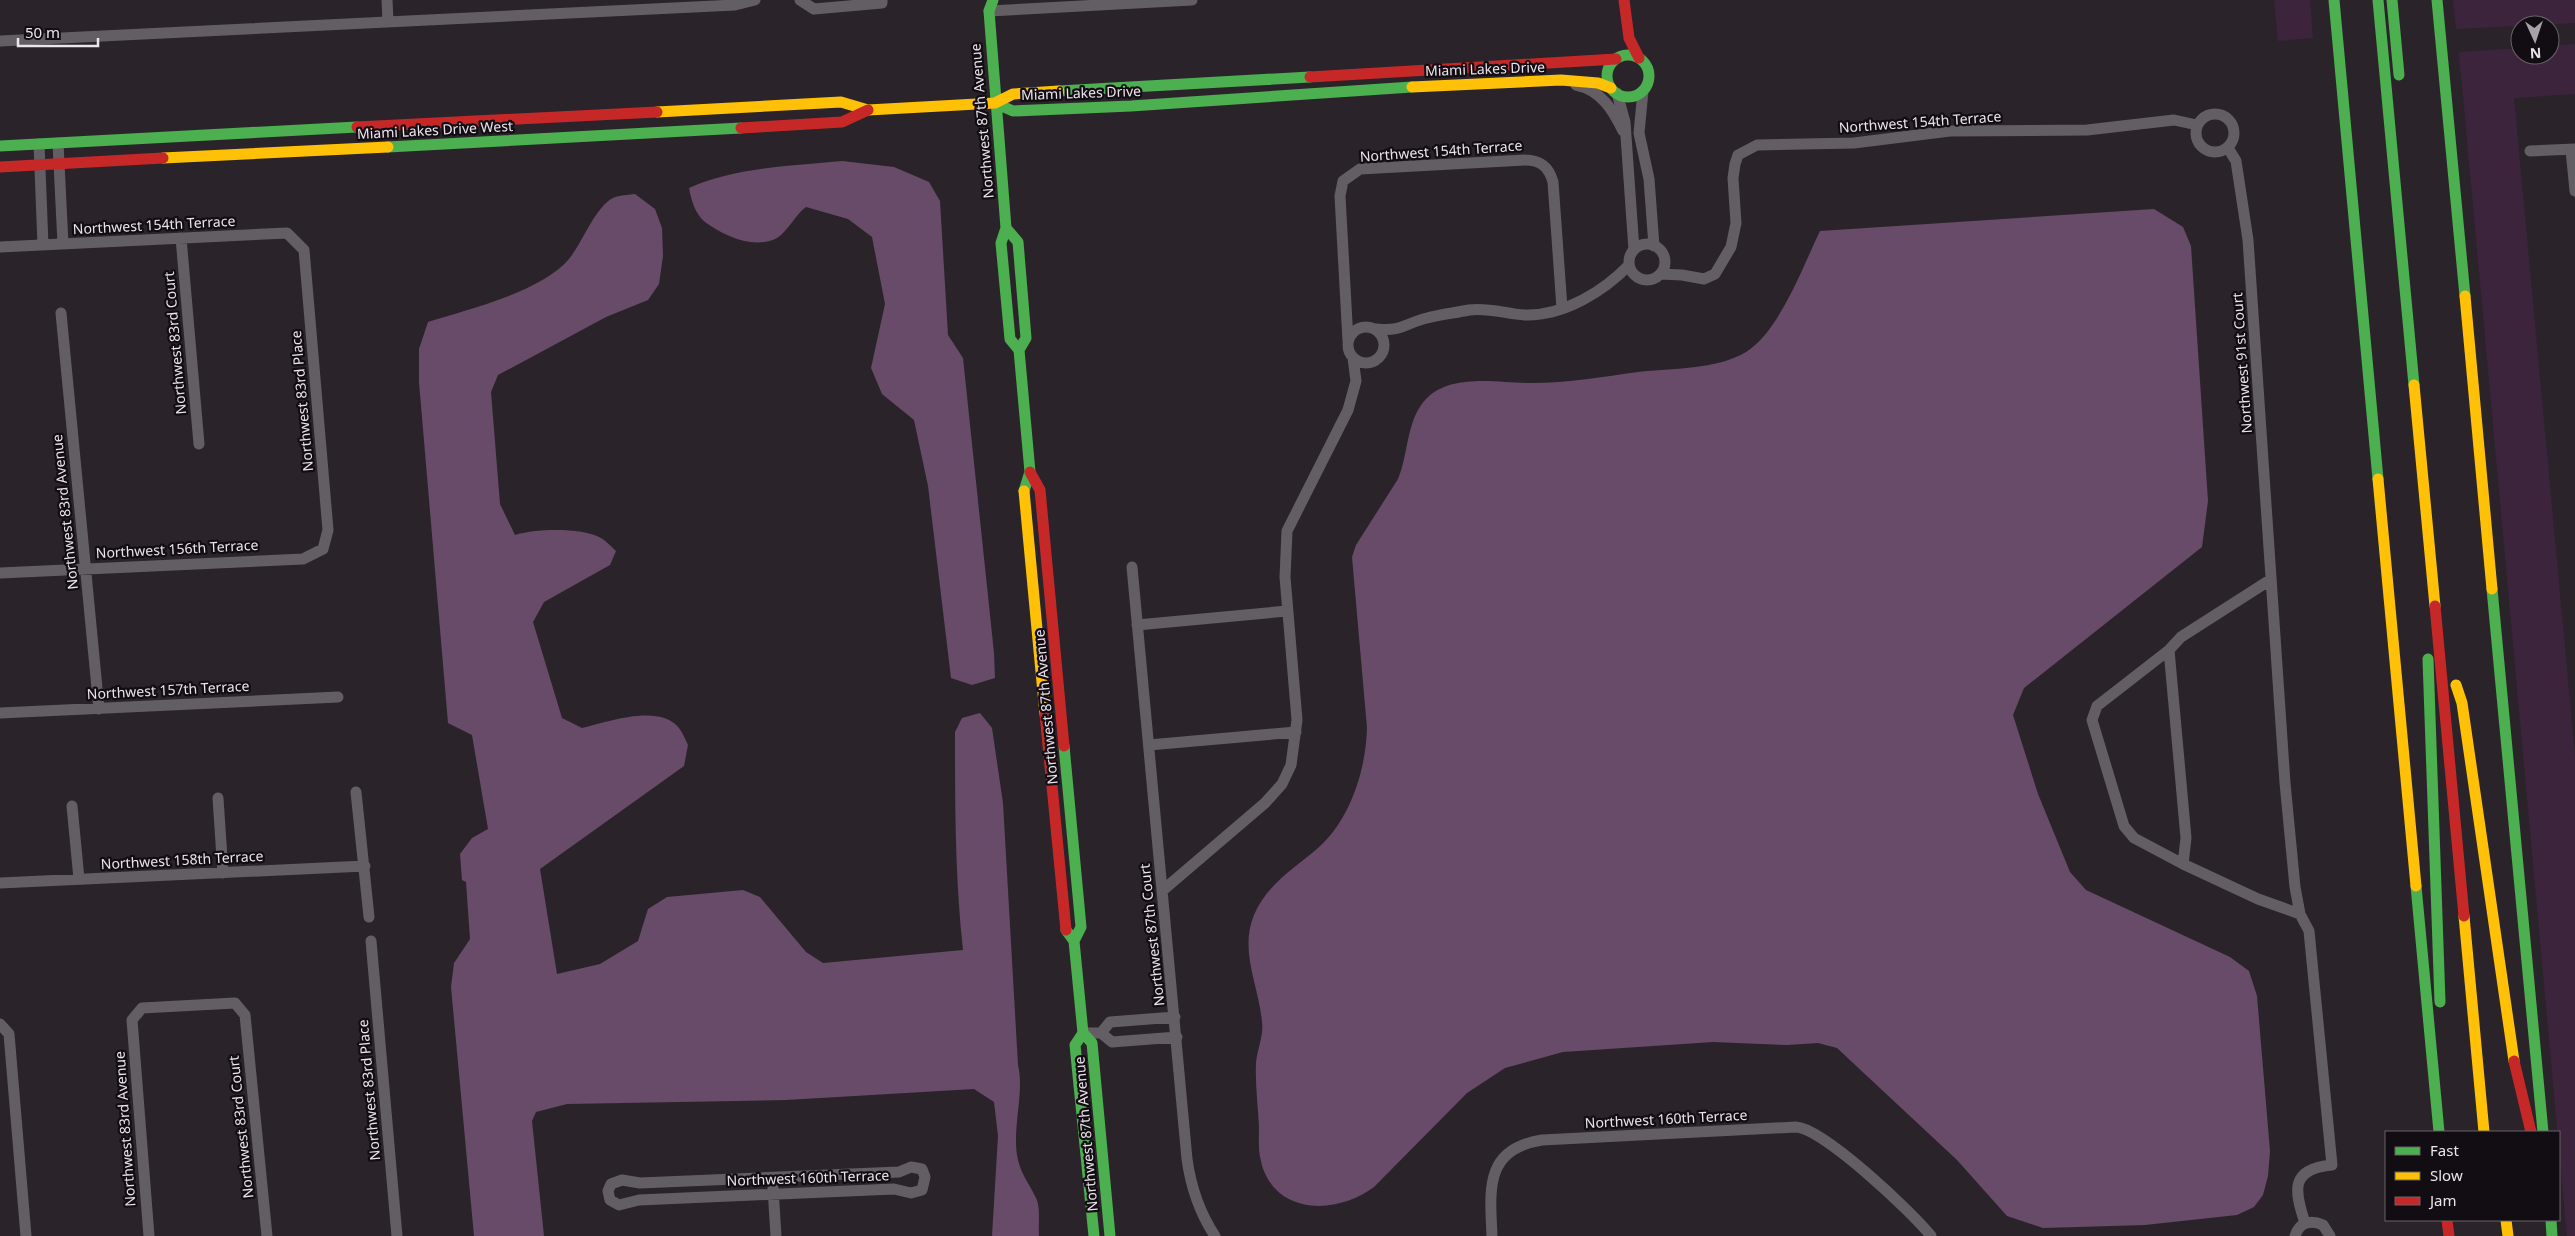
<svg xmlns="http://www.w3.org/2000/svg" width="2575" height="1236" font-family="'Noto Sans',sans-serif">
<rect width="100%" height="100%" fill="#2a242a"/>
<path fill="#3c243d" d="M2274,0h36l3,38 -35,3z
M2453,0h122v23l-119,6z
M2575,44v50l-61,4 61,658v480h-8l-108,-1184 61,-4v7h30v-9z"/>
<path fill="#674b68" d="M842,161l52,6 35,15 11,19 8,134 15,23 31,295 1,25 -23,7 -21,-7 -23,-192 -14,-66 -32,-26 -11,-26 14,-64 -13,-67 -24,-18 -42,-12c-11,8 -18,24 -29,31 -23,12 -53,-2 -72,-16 -10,-8 -14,-23 -16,-34 46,-21 102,-22 153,-27z
M635,194l20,15 7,19 1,28 -4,28 -11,16 -42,17 -108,58 -7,17 9,112 15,31c20,-6 66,-8 86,3 5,3 11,9 15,13l-6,14 -66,37 -11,20 29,96 20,10c24,-6 78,-25 97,0 4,5 6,11 9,17l-4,21 -144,103 17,105 43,-10 38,-23 10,-32 19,-12 76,-7 17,7 46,55 17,11 140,-13c-8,-73 -8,-145 -8,-218l7,-14 18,-5 12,15 11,75 15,262c7,29 -7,64 0,95 3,14 12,25 18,38 5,10 2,27 3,38h-47l6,-100 -4,-34 -20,-13 -188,11 -219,4 -31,8 -4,9 12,115h-70l-23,-249 3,-24 16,-24 -4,-57 -4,-2 -2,-26 12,-16 16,-9 -16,-94 -24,-12 -29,-341v-33l9,-27c41,-13 113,-30 141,-63 14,-17 26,-52 44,-61 6,-3 15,-3 22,-4z
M2154,209l29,18 8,19 17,255 -6,46 -178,141 -11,27 25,79 32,78 16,18 144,67 19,14 8,25 13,155 -2,25 -5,19 -9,12 -17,8 -92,10 -102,3 -36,-12 -50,-56 -120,-112 -19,-5 -31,2 -74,-3 -150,10 -58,16 -38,25 -93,94c-23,17 -58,26 -85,12 -14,-7 -25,-22 -28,-38 -3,-10 -2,-23 -2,-34 -1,-21 -4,-43 -3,-64 1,-13 8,-28 6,-41 -3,-36 -23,-71 -8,-107 13,-31 40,-46 64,-67 32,-28 48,-78 49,-120l-15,-171 4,-12 42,-66c11,-26 8,-60 29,-81 24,-24 69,-16 98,-15 38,1 76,-6 113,-11 34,-4 78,-2 108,-20 33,-20 57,-86 74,-121z"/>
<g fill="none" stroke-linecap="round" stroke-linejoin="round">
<path stroke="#635e63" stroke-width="11" d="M387,0l1,21
M800,0l14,9 68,-6v-3
M989,11l203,-11
M0,41l735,-36 20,-5
M1576,85c25,5 37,25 47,46
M1643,91l-4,42 10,46 5,67
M1617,93l8,29 9,128
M2196 133a19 19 0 1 1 38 0a19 19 0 1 1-38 0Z
M58,143l5,101
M39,144l4,101
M2228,148l8,13 12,79 37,543 10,104 5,27 9,17 23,234c-42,4 -38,25 -27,58
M2571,150l4,41
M2530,151l45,-2
M181,238l18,206
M1629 262a18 18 0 1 1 36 0a18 18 0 1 1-36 0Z
M0,247l287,-14 17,17 24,280 -5,19 -20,10 -303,14
M1660,274l22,1 22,4 11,-5 16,-27 5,-24 -3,-45 2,-14 3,-9 19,-10 97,-2 96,-12 137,-1 87,-10 23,5
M61,313l38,396
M1348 345a18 18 0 1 1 36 0a18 18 0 1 1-36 0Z
M1377,329c24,3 29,-6 50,-11 14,-4 28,-5 42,-8 19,-3 37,4 56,5 39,1 79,-24 104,-50
M1348,341l-8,-145 3,-15 17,-12 165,-9c16,0 24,7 28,22l9,126
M1132,567l55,592c4,29 12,53 28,77
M2270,580l-89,57 -12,13 17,188 -3,26 75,35 42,15
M1137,625l150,-14
M2169,650l-72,56 -5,14 32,106 10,12 49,26
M0,713l338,-16
M1149,745l147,-13
M356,792l13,125
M218,798l5,75
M72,806l7,73
M0,883l365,-17
M1162,891l103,-88 17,-19 9,-19 6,-45 -12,-143 2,-46 61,-121 8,-29 -3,-23
M371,941l26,295
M0,1024l9,10 17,202
M1083,1033h18l11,9 65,-5
M1101,1033l9,-11 65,-5
M911,1167l11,2 3,8 -3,13 -11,3 -17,-4 -255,11 -20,5 -9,-5 -2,-9 3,-7 11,-4 18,3 259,-11z
M773,1188l3,48
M149,1236l-17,-216 10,-12 93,-5 10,12 22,221
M1492,1236c-2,-46 -8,-87 50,-96l254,-13c27,1 117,86 135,109
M2295,1236c4,-13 15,-17 28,-11l7,11"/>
<path stroke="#4caf50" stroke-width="11" d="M993,0l-4,11 17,217 -5,15 9,96 9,11 11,122 -6,19
M2334,0l44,479
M2378,0l36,385
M2392,0l7,75
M2437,0l28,296
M1607 76a21 21 0 1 1 42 0a21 21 0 1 1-42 0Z
M1059,91l251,-14
M995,103l18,8 118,-5 281,-19
M0,146l357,-19
M388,147l353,-19
M1006,228l12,14 8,96 -7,12
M2492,589l51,543
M2428,659l12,343
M1064,746l17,181 -7,14
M2416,886l23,246
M1066,930l8,11 9,92 9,10 18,193
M1083,1033l-8,12 19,191
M2551,1220l1,16"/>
<path stroke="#ffc107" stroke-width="11" d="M1412,87l149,-7 37,3 13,5
M657,112l184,-10 27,8 127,-7 18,-9 46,-3
M163,158l225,-11
M2465,296l27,293
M2414,385l21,221
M2378,479l38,407
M1024,491l21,223
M2456,685l6,18 52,358
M2464,916l20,216
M2506,1220l2,16"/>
<path stroke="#c62828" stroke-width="11" d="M1624,0l5,38 10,20
M1310,77l306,-18
M357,127l300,-15
M741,128l101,-6 26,-12
M0,167l163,-9
M1030,472l10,18 24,256
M2435,606l29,310
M1045,714l21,216
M2514,1061l17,71
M2447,1220l2,16"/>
</g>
<g text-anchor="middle" stroke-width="4.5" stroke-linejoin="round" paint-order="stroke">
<g font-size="14" fill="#ece4ec" stroke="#120d12">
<text transform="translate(1485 69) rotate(-2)" y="5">Miami Lakes Drive</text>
<text transform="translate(1081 93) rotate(-2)" y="5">Miami Lakes Drive</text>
<text transform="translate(982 121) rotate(-95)" y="5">Northwest 87th Avenue</text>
<text transform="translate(1920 122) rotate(-4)" y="5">Northwest 154th Terrace</text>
<text transform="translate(435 130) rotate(-3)" y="5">Miami Lakes Drive West</text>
<text transform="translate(1441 151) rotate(-4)" y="5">Northwest 154th Terrace</text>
<text transform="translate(154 225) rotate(-3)" y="5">Northwest 154th Terrace</text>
<text transform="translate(175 343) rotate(-95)" y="5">Northwest 83rd Court</text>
<text transform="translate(2242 363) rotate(-94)" y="5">Northwest 91st Court</text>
<text transform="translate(302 401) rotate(-95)" y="5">Northwest 83rd Place</text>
<text transform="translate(65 512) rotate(-96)" y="5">Northwest 83rd Avenue</text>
<text transform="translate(177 549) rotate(-3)" y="5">Northwest 156th Terrace</text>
<text transform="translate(168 690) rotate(-3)" y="5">Northwest 157th Terrace</text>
<text transform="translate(1046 707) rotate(-95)" y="5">Northwest 87th Avenue</text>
<text transform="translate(182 860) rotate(-3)" y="5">Northwest 158th Terrace</text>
<text transform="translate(1152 935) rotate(-96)" y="5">Northwest 87th Court</text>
<text transform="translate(369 1090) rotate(-95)" y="5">Northwest 83rd Place</text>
<text transform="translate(1666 1119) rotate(-3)" y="5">Northwest 160th Terrace</text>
<text transform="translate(241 1127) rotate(-96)" y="5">Northwest 83rd Court</text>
<text transform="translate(125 1129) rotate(-94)" y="5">Northwest 83rd Avenue</text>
<text transform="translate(1086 1134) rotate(-95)" y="5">Northwest 87th Avenue</text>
<text transform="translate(808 1178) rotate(-2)" y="5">Northwest 160th Terrace</text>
</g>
</g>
<rect x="2385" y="1131" width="175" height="90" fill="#120d12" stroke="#696369"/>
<rect x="2395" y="1147" width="25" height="8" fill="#4caf50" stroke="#696369"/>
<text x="2430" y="1156" font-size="15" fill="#ece4ec">Fast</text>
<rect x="2395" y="1172" width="25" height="8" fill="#ffc107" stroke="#696369"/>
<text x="2430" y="1181" font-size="15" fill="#ece4ec">Slow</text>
<rect x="2395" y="1197" width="25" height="8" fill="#c62828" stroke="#696369"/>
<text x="2430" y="1206" font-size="15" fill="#ece4ec">Jam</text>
<g transform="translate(2535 40) rotate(177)"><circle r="24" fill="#120d12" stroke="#696369"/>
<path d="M0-4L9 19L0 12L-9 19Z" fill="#a8a1a8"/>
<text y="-8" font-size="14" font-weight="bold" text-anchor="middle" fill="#ece4ec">N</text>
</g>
<path d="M18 38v8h80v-8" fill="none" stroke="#ece4ec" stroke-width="2.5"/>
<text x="25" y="38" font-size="15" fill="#ece4ec" stroke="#120d12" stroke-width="4" paint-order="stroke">50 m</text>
</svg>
